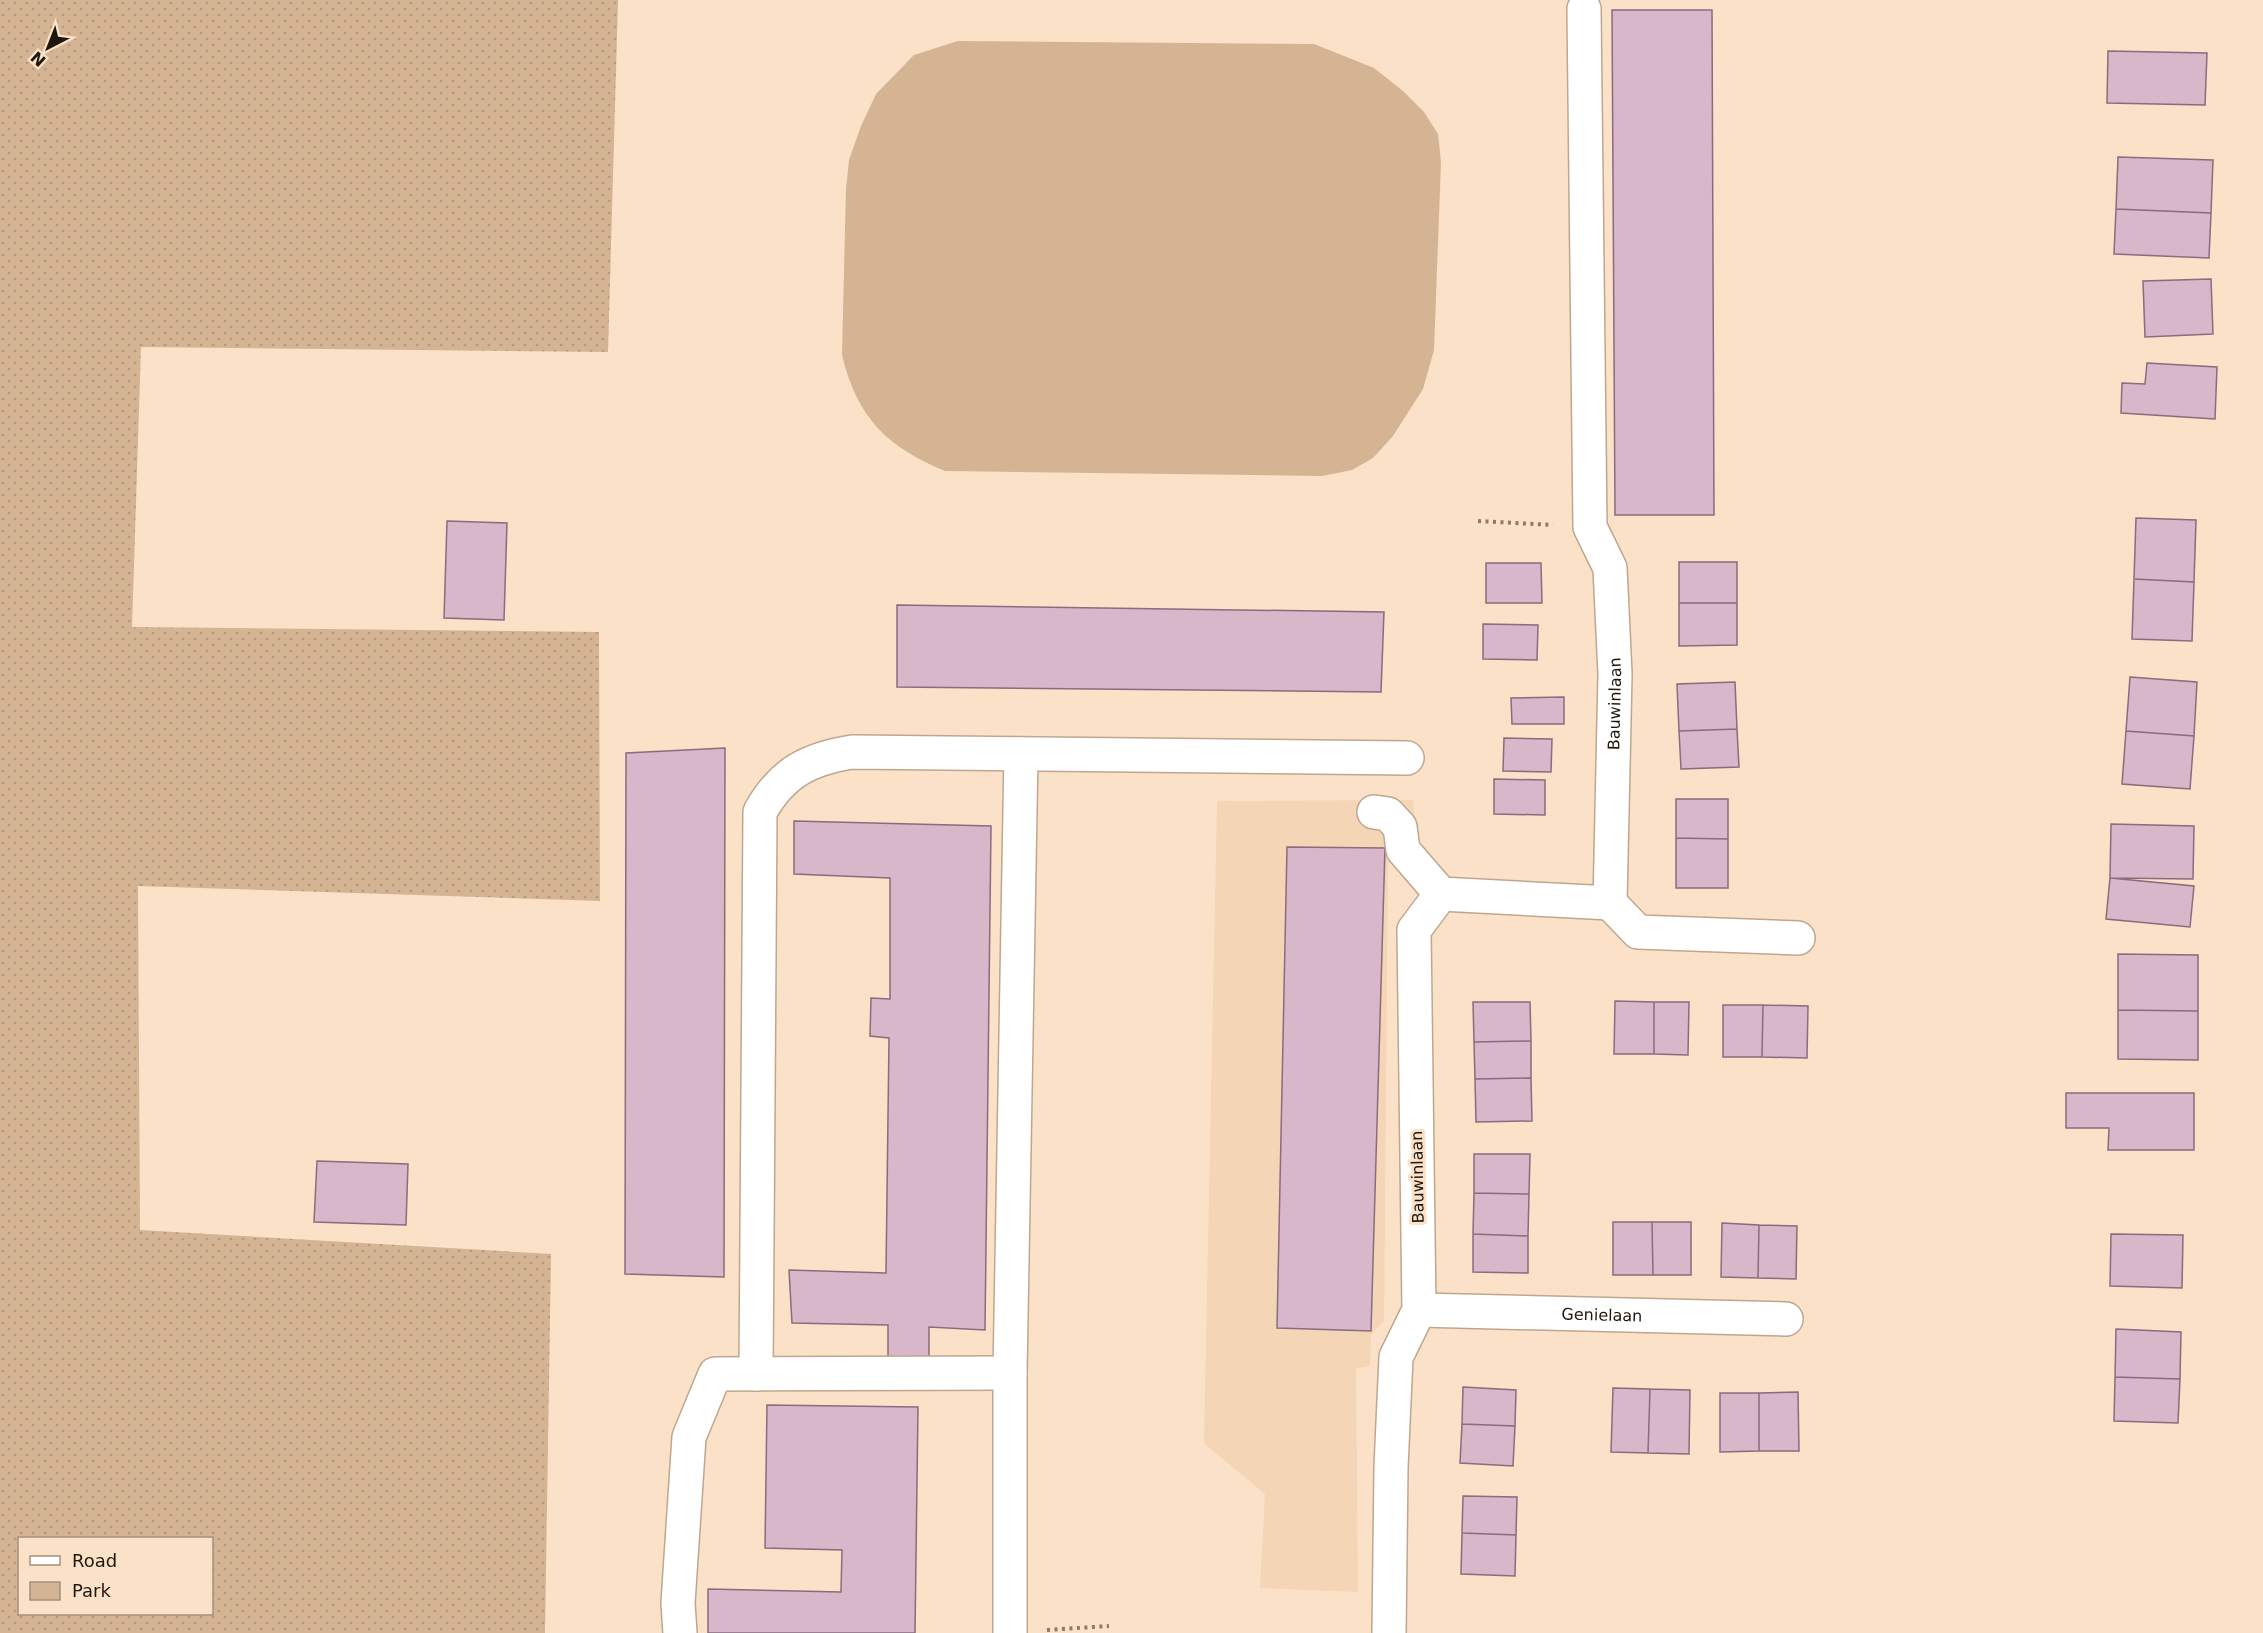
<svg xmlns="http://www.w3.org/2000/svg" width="2263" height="1633" font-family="'DejaVu Sans',sans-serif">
<defs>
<pattern id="green-dots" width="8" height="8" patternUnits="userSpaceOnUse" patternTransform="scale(1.5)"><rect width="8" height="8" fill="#d4b493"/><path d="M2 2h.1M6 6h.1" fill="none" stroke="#b69a7e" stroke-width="1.8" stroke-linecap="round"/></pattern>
</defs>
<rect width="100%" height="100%" fill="#fae1c7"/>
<path fill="#f4d6b6" d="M1413,800l3,39 -28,24 -4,458 -13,14 -1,31 -14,2 2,224 -98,-4 5,-94 -61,-51 13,-642z"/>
<path fill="url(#green-dots)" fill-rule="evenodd" d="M0,0h618l-10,352 -467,-5 -9,280 467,5 1,269 -462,-15 2,344 411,24 -6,379h-545zM20,1538h192v76h-192z"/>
<path fill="#d4b493" d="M958,41l356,3 60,24 29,23 21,21 14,22 3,28 -7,188 -11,39 -30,47 -20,22 -21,12 -30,6 -377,-5c-58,-24 -88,-53 -103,-116l4,-166 3,-29 12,-34 15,-32 38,-39z"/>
<path fill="#d7b7c9" stroke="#896c7d" stroke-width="1.5" d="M1612,10h100l2,505h-99z
M2108,51l99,2 -2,52 -98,-2z
M2118,157l95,3 -2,53 -95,-4z
M2116,209l95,4 -2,45 -95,-4z
M2211,279l2,55 -68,3 -2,-56z
M2147,363l70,4 -2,52 -94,-6 1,-30 23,1z
M2136,518l60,2 -2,62 -60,-3z
M447,521l60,2 -3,97 -60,-2z
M1679,562h58v41h-58z
M1486,563h55l1,40h-56z
M2134,579l60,3 -2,59 -60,-2z
M1679,603h58v42l-58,1z
M897,605l487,7 -3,80 -484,-5z
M1483,624l55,1 -1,35 -54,-1z
M2130,677l67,5 -3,54 -68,-5z
M1735,682l2,47 -58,2 -2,-47z
M1564,697v27h-52l-1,-26z
M1737,729l2,38 -58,2 -2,-38z
M2126,731l68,5 -4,53 -68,-5z
M1504,738l48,1 -1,33 -48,-1z
M725,748l-1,529 -99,-3 1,-521z
M1494,779l51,1v35l-51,-1z
M1676,799h52v40l-52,-1z
M794,821l197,5 -6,504 -56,-3v34l-41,-2v-34l-96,-2 -3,-53 97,3 3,-235 -19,-2 1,-38 19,1v-121l-96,-4z
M2111,824l83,2 -1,53 -83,-1z
M1676,838l52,1v49h-52z
M1287,847l98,1 -14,483 -94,-3z
M2110,878l84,8 -4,41 -84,-8z
M2118,954l80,1v56l-80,-1z
M1615,1001l39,1v52h-40z
M1473,1002h57l1,39 -57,1z
M1654,1002h35l-1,53 -34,-1z
M1723,1005h40l-1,52h-39z
M1763,1005l45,1 -1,52 -45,-1z
M2118,1010l80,1v49l-80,-1z
M1531,1041v37l-56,1 -1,-37z
M1531,1078l1,43 -56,1 -1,-43z
M2066,1093h128v57h-86l1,-22h-43z
M1474,1154h56l-1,40 -55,-1z
M317,1161l91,3 -2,61 -92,-3z
M1474,1193l55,1 -1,42 -55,-2z
M1613,1222h39l1,53h-40z
M1652,1222h39v53h-38z
M1722,1223l37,2 -1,53 -37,-1z
M1759,1225l38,1 -1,53 -38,-1z
M1473,1234l55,2v37l-55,-1z
M2111,1234l72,1 -1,53 -72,-2z
M2116,1329l65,3 -1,47 -65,-2z
M2115,1377l65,2 -2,44 -64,-2z
M1463,1387l53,3 -1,36 -53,-2z
M1613,1388l37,1 -2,64 -37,-1z
M1650,1389l40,1 -1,64 -41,-1z
M1798,1392l1,59h-40v-58z
M1720,1393h39v58l-39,1z
M767,1405l151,2 -3,226h-207v-44l133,3 1,-42 -77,-2z
M1462,1424l53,2 -2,40 -53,-3z
M1463,1496l54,1 -1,38 -54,-2z
M1462,1533l54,2 -1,41 -54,-2z"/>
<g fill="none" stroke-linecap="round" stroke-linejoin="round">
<defs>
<g id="minor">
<path d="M1374,812l14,2 12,13 3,23 38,44"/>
<path d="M1610,903l28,29 160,6"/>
<path id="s1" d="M1419,1310l367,9"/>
<path d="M756,1374l4,-562c22,-40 49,-53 92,-60l555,6"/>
<path d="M680,1633l-2,-30 11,-166 26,-63 295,-1"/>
<path d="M1010,1633v-260l11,-619"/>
<path id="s2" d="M1389,1633l2,-166 5,-110 23,-47 -5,-380 27,-36 169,9 5,-229 -5,-106 -20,-41 -6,-518"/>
</g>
</defs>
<use href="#minor" stroke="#bfa78f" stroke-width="36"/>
<path stroke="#8b7a68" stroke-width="4" stroke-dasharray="3 4.5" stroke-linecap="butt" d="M1478,521l75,4
M1047,1630l62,-4"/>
<use href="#minor" stroke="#fff" stroke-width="33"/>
</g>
<g text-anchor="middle" stroke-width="6" stroke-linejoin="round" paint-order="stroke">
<g font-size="16" fill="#1f160d" stroke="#fae1c7">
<text dy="6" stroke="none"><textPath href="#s2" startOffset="1122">Bauwinlaan</textPath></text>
<text transform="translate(1417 1177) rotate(-91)" y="6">Bauwinlaan</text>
<text dy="6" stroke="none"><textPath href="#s1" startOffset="183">Genielaan</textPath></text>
</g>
</g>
<rect x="18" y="1537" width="195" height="78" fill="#fae1c7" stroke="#a2907d" stroke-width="1.5"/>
<rect x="30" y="1556" width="30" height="9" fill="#ffffff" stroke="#a2907d" stroke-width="1.5"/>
<text x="72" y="1567" font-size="18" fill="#1f160d">Road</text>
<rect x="30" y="1582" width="30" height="18" fill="#d4b493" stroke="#a2907d" stroke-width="1.5"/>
<text x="72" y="1597" font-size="18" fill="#1f160d">Park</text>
<g transform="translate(48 48) rotate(222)" stroke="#fae1c7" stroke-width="4.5" paint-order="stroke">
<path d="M0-4.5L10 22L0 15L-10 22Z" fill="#1f160d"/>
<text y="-9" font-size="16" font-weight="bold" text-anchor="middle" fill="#1f160d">N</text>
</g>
</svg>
